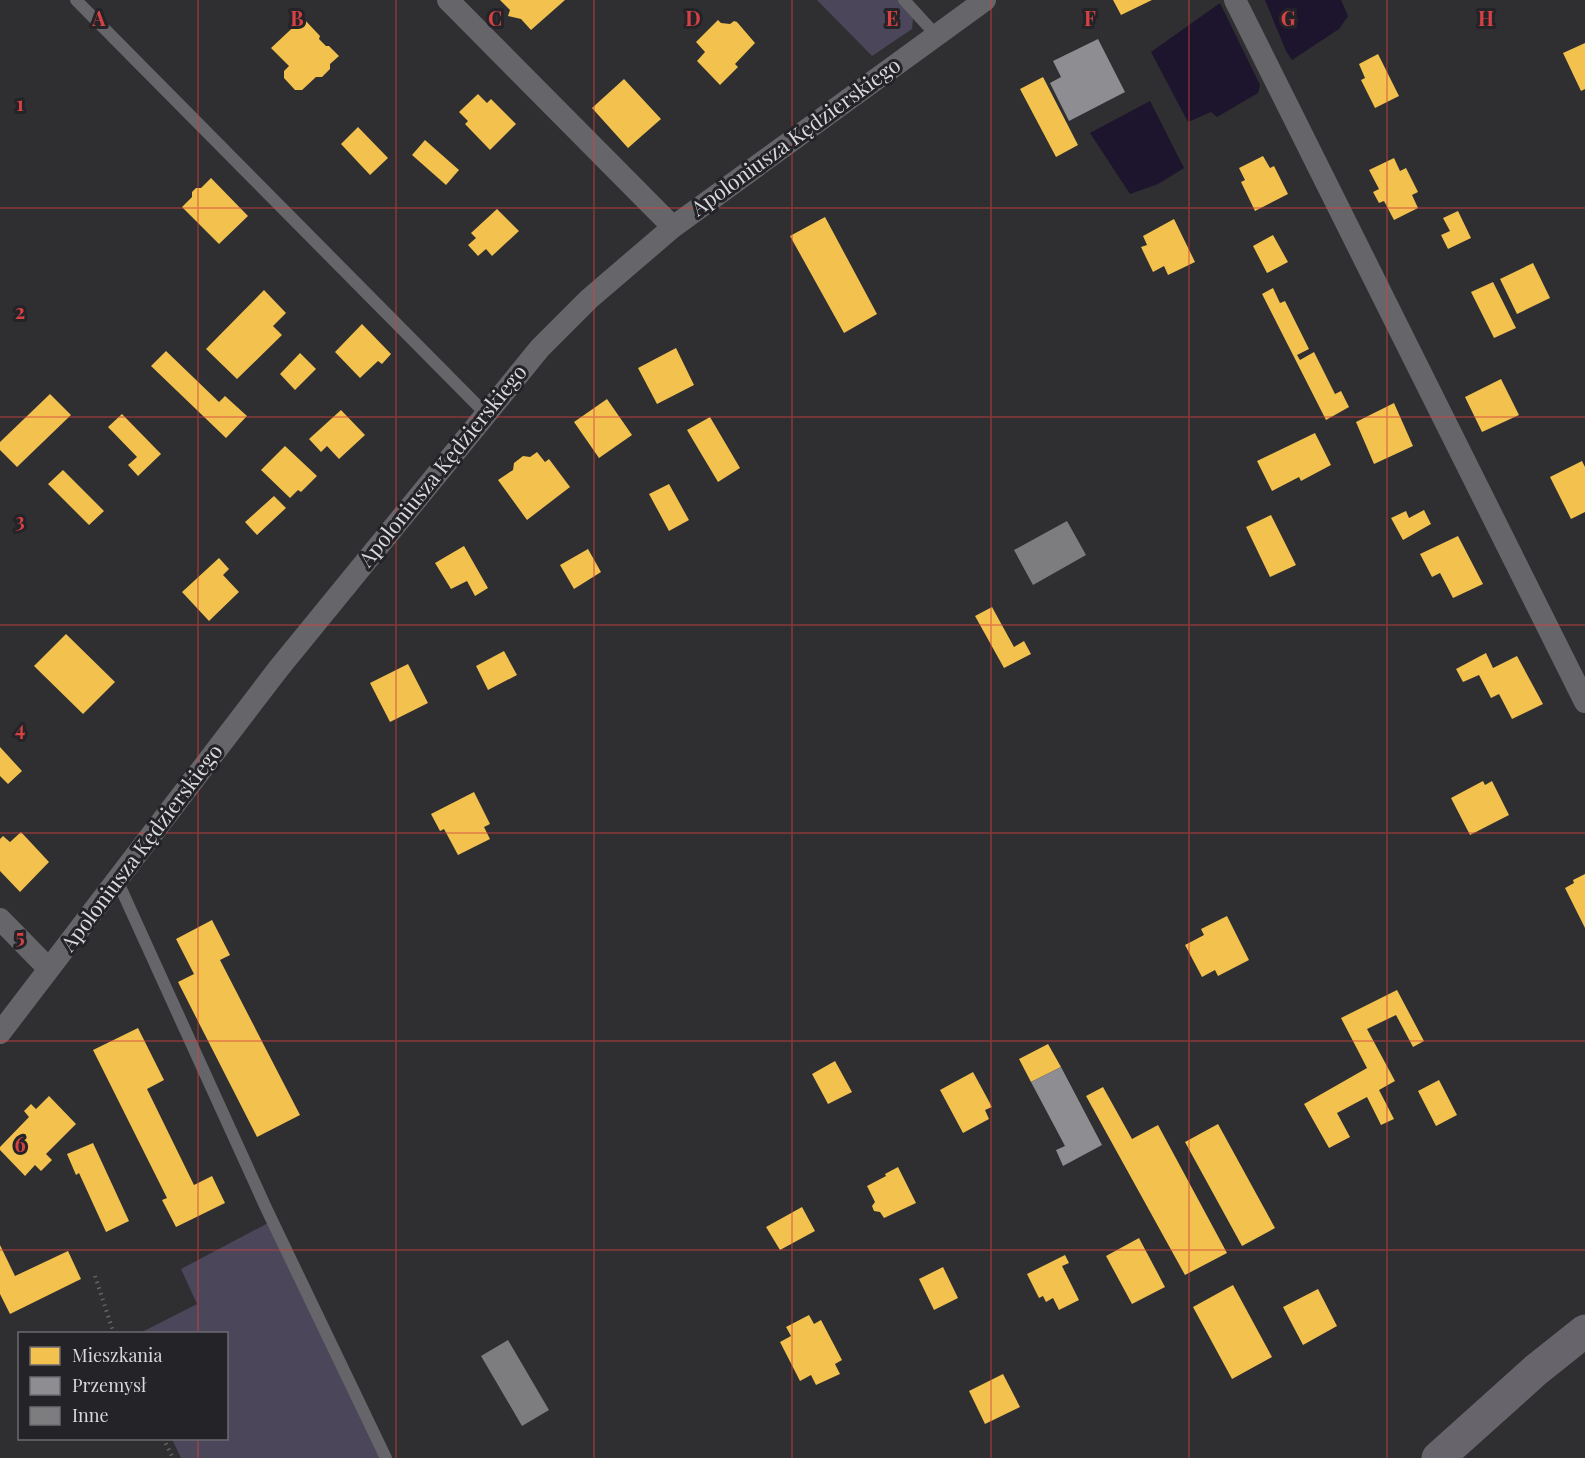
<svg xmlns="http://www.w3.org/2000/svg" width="1585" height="1458" font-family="'Playfair Display',serif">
<rect width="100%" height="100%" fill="#2f2e31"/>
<path fill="#4c465a" d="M817,0h81l15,19 -1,10 -40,27z
M268,1223l113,235h-200l-9,-19 54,-1v-104h-88l59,-30 -16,-35z"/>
<path fill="#1d152d" d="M1265,0h76l7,16 -9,13 -47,31 -6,-9z
M1220,3l40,82 -2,8 -41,24 -6,-5 -23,10 -37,-70z
M1150,101l34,67 -26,16 -28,10 -40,-61z"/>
<path fill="#f2c14e" d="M500,0h65l-34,30 -10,-11 -13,-3 2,-6z
M1113,0h39l-31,15z
M303,18l17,18 -1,3 7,7h3l10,10 -9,8v5l-8,8h-6l-14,13h-7l-11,-12v-7l5,-5 -18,-18z
M718,20l3,3 9,1 4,-3 3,1 18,21 -20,21 3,3 -18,18 -23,-24 8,-9 -9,-10z
M1585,43v46l-4,2 -18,-38z
M1378,54l21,42 -24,12 -14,-28 4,-2 -6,-14z
M1043,77l35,68 -22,12 -36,-68z
M624,79l37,40 -33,29 -36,-40z
M478,94l9,9 4,-4 25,25 -26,26 -25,-26 3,-3 -9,-9z
M358,127l30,31 -18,17 -29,-31z
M425,140l34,30 -13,15 -34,-30z
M1263,156l7,12 4,-2 14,28 -33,17 -14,-29 4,-2 -6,-12z
M1394,158l6,13 6,-3 12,24 -6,3 6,13 -24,12 -10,-19 -5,2 -6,-11 6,-3 -10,-19z
M211,178l37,38 -29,28 -37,-37 10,-10v-5l4,-4h5z
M497,209l22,22 -27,25 -6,-7 -8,7 -10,-11 8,-7 -5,-5z
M1458,211l13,27 -23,11 -7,-14 9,-4 -7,-13z
M825,217l52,97 -33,19 -54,-97z
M1174,219l21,43 -27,13 -4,-9 -11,6 -12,-25 6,-2 -4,-9z
M1273,235l15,27 -21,11 -14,-27z
M1533,263l17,35 -33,16 -17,-35z
M1493,282l23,46 -22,10 -23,-46z
M1273,288l7,15 5,-2 24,48 -12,6 3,5 14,-8 21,42 6,-3 8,16 -23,13 -64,-126z
M264,290l22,23 -13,13 9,9 -45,44 -31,-30z
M362,324l29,30 -9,10 -4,-3 -18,17 -25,-26z
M676,348l18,37 -37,19 -19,-36z
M166,351l53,51 6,-6 22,20 -21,22 -75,-72z
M300,353l16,16 -21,21 -15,-16z
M1501,379l18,36 -37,17 -17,-35z
M50,394l21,21 -54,52 -17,-17v-8z
M607,399l25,36 -33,23 -25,-36z
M1394,403l19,43 -39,18 -18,-42z
M341,410l24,25 -26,24 -12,-13 -6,6 -12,-13z
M122,414l39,40 -23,22 -10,-11 9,-8 -29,-30z
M710,417l30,51 -22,14 -31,-52z
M1315,433l16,32 -30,16 -2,-4 -27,14 -15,-30z
M285,446l32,30 -16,16 -3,-2 -8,8 -29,-28z
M537,452l8,10 4,-3 21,28 -43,33 -29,-40 15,-10 1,-7 9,-7 7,1z
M1582,461l3,6v45l-14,7 -21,-42z
M63,470l41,41 -15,14 -41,-41z
M669,484l20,36 -20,11 -20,-37z
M274,496l12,12 -29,27 -12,-13z
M1424,510l7,14 -28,16 -12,-22 15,-7 3,7z
M1271,515l25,50 -26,12 -24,-50z
M1458,536l25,48 -30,14 -13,-25 -8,4 -12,-23z
M464,546l24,42 -13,8 -8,-15 -16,8 -16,-26z
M588,549l13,23 -27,17 -14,-24z
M219,558l10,11 -6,6 16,17 -30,29 -27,-29z
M992,607l22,40 10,-6 7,13 -27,14 -29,-52z
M66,634l49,48 -32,32 -49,-48z
M504,651l13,24 -29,15 -12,-24z
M1486,653l7,15 24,-12 26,48 -31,15 -13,-25 -8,4 -12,-23 -16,7 -7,-13z
M408,664l20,39 -38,19 -20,-39z
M0,747l22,24 -14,13 -8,-8z
M1483,781l2,4 7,-4 17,34 -39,20 -19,-37z
M474,792l16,32 -6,3 6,12 -32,16 -14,-26 -4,2 -9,-17z
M21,832l28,30 -29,30 -20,-21v-32l3,-3 7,6z
M1585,874v54l-20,-40 9,-5 -1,-3z
M1227,916l22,44 -31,16 -3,-6 -13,7 -17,-32 19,-10 -3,-6z
M212,920l18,35 -10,5 80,155 -43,22 -79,-155 16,-8 -18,-35z
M1397,990l27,51 -11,6 -17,-32 -29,14 28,52 -16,9 15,29 -13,6 -14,-28 -30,16 13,24 -21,11 -25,-44 63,-36 -26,-50z
M138,1028l26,52 -17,9 47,96 18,-9 13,27 -49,24 -14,-27 5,-2 -74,-148z
M1048,1044l13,23 -30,15 -12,-23z
M835,1061l17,31 -24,12 -16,-30z
M973,1072l19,35 -7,3 4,9 -26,14 -23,-43z
M1439,1080l18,35 -21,11 -18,-35z
M1103,1087l29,52 26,-14 69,128 -42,22 -99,-179z
M49,1096l27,28 -30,30 6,6 -11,11 -6,-6 -10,11 -25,-26v-3l29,-30 -5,-6 7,-7 5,5z
M1218,1124l57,104 -33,18 -57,-104z
M93,1143l36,78 -23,11 -27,-59 -3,2 -9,-21z
M898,1167l18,36 -32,15 -4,-6 -6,-1 -2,-5 3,-4 -8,-16 19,-10 -1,-2z
M802,1207l13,24 -35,19 -14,-23z
M1139,1238l26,49 -33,17 -26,-48z
M0,1245l15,31 53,-25 13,28 -71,35 -10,-20z
M1065,1255l4,8 -7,3 17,34 -20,10 -6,-12 -7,4 -3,-6 -4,2 -12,-24z
M943,1267l15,31 -24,12 -15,-31z
M1233,1285l39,72 -40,22 -39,-72z
M1318,1289l19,37 -34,19 -20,-38z
M809,1315l5,9 7,-4 21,40 -7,4 5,10 -24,11 -5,-10 -11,6 -20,-39 11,-6 -5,-9z
M1003,1374l17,33 -35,17 -16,-33z"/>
<path fill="#8d8d92" d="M1098,39l27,53 -56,29 -19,-38 11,-6 -8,-16z
M1061,1067l41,78 -39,21 -7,-16 9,-4 -34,-64z"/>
<path fill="#7d7c7f" d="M1067,521l19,34 -53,30 -19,-35z
M508,1340l41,70 -27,16 -41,-70z"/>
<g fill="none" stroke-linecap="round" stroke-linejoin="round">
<path stroke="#656467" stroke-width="4" stroke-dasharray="1.5 4.5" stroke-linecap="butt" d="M95,1276l19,58
M163,1438l10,20"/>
<path stroke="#666569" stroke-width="12" d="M76,0l409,413
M904,0l32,35
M117,880l150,330 119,248"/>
<path stroke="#666569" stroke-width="22" d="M448,0l225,227
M1235,0l350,702
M0,919l49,50
M0,1033l279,-365 261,-320 49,-49 84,-72 312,-227"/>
<path stroke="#67656b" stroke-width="33" d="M1438,1458l98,-88 49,-39"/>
</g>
<path fill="none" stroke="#d64243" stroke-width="1.5" stroke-opacity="0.55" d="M198,0v1334M396,0v1458M594,0v1458M792,0v1458M991,0v1458M1189,0v1458M1387,0v1458M0,208h1585M0,417h1585M0,625h1585M0,833h1585M0,1041h1585M0,1250h1585M198,1438v20"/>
<g text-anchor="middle" stroke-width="6" stroke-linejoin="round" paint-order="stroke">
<g font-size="21" fill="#d9d8dc" stroke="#242328">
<text transform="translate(796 137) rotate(-36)" y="7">Apoloniusza Kędzierskiego</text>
<text transform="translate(443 466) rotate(-51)" y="7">Apoloniusza Kędzierskiego</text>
<text transform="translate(142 848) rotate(-53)" y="7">Apoloniusza Kędzierskiego</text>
</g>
</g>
<g font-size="20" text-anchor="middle" font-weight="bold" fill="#d64243" stroke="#242328" stroke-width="6" stroke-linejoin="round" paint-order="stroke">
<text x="99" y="26">A</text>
<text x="297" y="26">B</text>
<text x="495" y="26">C</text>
<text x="693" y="26">D</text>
<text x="892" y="26">E</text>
<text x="1090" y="26">F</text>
<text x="1288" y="26">G</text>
<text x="1486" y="26">H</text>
<text x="20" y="111">1</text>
<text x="20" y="319">2</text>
<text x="20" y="528">3</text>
<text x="20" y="736">4</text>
<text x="20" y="944">5</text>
<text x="20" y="1152">6</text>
</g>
<rect x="18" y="1332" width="210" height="108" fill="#242328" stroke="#6c6b70" stroke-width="1.5"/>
<rect x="30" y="1347" width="30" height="18" fill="#f2c14e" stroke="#6c6b70" stroke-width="1.5"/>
<text x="72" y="1362" font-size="18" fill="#d9d8dc">Mieszkania</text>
<rect x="30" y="1377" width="30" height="18" fill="#8d8d92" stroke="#6c6b70" stroke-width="1.5"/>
<text x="72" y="1392" font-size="18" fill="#d9d8dc">Przemysł</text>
<rect x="30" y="1407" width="30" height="18" fill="#7d7c7f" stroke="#6c6b70" stroke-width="1.5"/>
<text x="72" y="1422" font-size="18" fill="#d9d8dc">Inne</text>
</svg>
